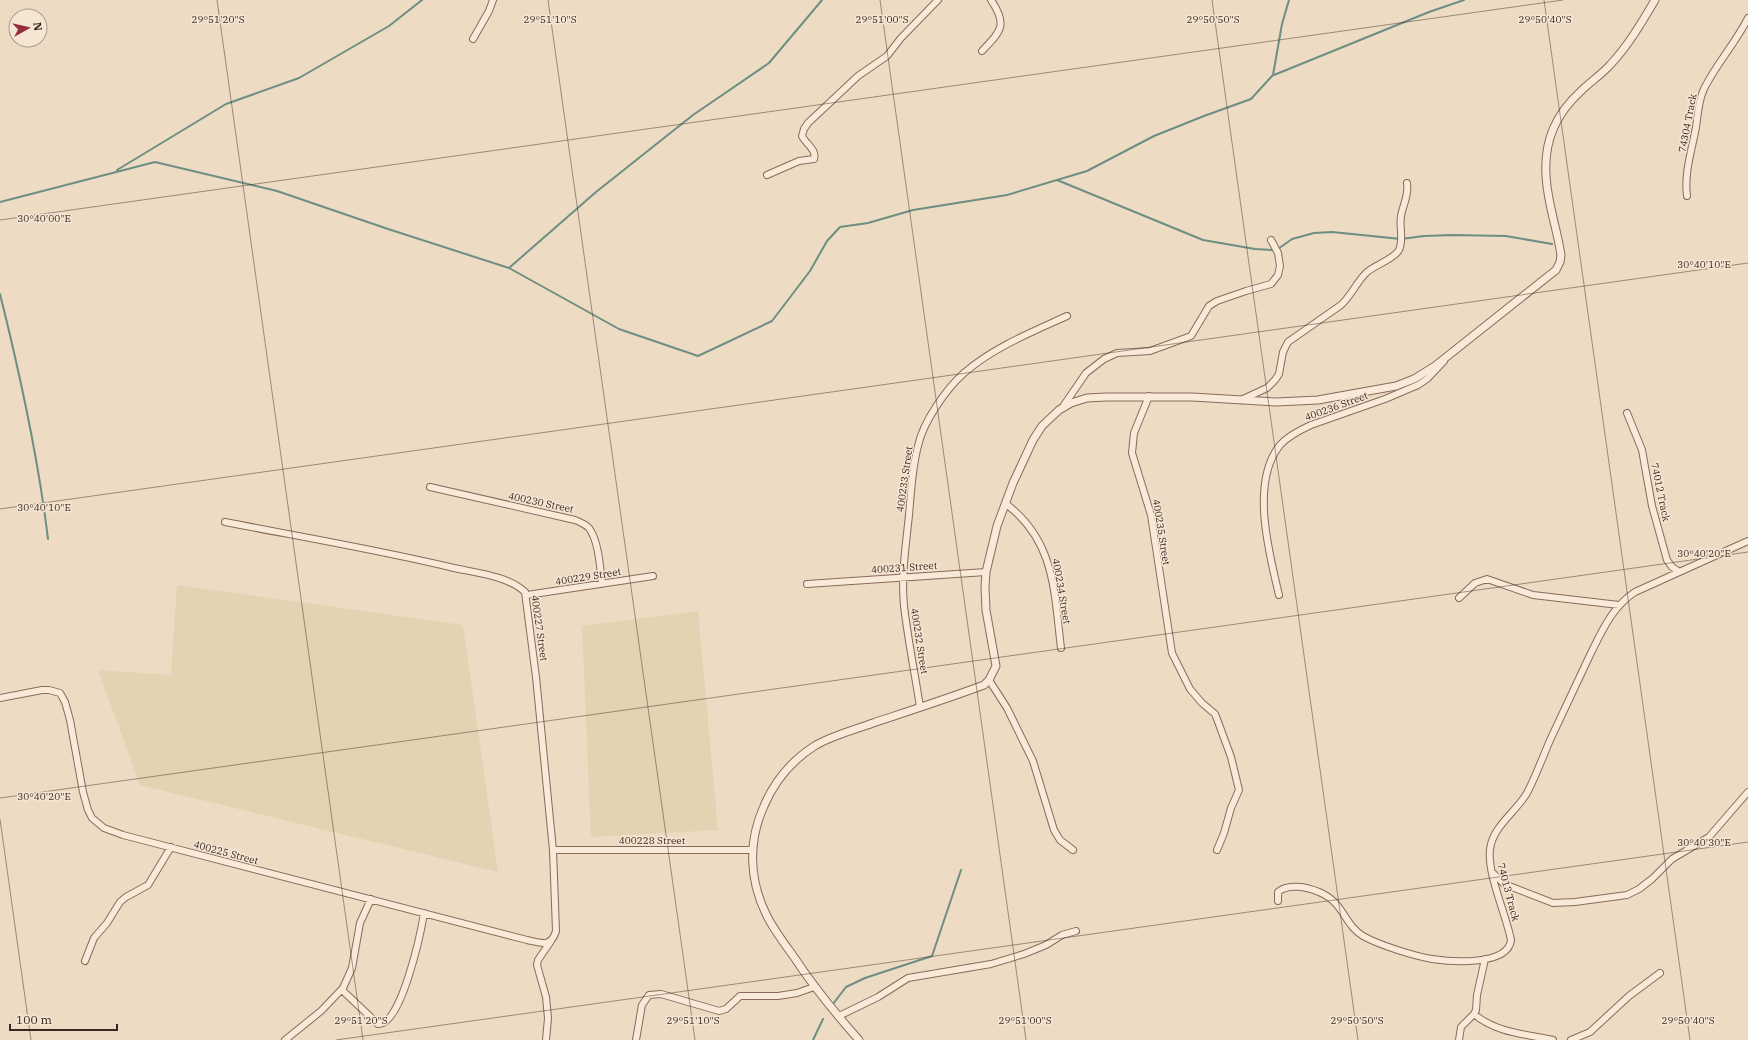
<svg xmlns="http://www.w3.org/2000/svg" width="1748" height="1040" font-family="'IBM Plex Serif',serif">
<rect width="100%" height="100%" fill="#eddbc4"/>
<path fill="#e3d3b2" d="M177,585l286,40 35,247 -358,-87 -42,-115 73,5z
M698,611l20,219 -127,7 -9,-211z"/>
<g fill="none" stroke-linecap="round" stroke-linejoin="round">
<path stroke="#6d8f81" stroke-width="2" d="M1274,75l155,-63 35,-12
M117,170l109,-66 73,-26 90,-52 33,-26
M1057,180l146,60 52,9 19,1
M0,202l155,-40 122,29 111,38 121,39 110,61 79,27 74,-35 38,-50 17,-30 13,-14 28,-4 45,-13 94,-15 80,-24 67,-35 50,-20 47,-17 22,-24 9,-51 7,-24
M1278,249l14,-10 22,-6 18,-1 69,7 23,-3 28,-1 54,1 46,8
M509,268l87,-76 97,-77 76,-52 53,-63
M0,294c20,80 38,162 48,245
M833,1004l13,-17 19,-9 67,-22 29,-86
M813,1040l10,-21"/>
<defs>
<path id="minor" d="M473,39l16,-28 4,-11
M982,51c19,-20 26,-26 9,-51
M767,175l32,-14 15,-2c3,-9 -8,-15 -12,-23l2,-7 4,-6 50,-47 29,-20 14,-18 37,-38
M1687,196c-3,-24 5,-46 9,-69 2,-14 3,-30 10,-42 12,-23 30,-43 42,-67
M1149,396l-15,37 -2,20 19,62 21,138 18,36 12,14 13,11 2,5 14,38 8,33 -8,18 -7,25 -7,17
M1241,400l26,-12 8,-8 4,-6 4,-22 5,-10 53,-37c10,-9 15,-22 25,-32 8,-8 27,-13 33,-23 5,-10 0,-23 2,-34 2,-12 8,-20 6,-33
M1062,408l24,-35 18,-14 13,-6 33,-2 41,-15 18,-30 8,-5 29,-10 25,-7 7,-9 2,-9 -2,-13 -7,-13
M1627,413l15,37 10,56 15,54 5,7 6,4
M430,487l145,33c5,2 10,4 14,8 10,14 11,39 13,56
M1006,504c49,37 48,87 55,144
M807,584l179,-12
M527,595l126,-19
M1279,595c-10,-42 -29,-113 1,-150 8,-9 20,-15 31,-20l74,-26 33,-14 9,-6 17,-18
M1459,598l16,-15 12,-4 46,16 86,10
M989,680l18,28 26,53 21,69 6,10 13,10
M0,698l42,-8h7l11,3 5,9 5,18 13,72 5,18 4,8 12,10 19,7 404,105c14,3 24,8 29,-9l-3,-81 -17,-173 -11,-85c-17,-16 -48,-19 -71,-24 -75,-18 -152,-31 -229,-46
M920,707c-5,-33 -12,-67 -16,-101 -3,-31 2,-61 5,-91 2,-22 3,-47 9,-69 5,-24 28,-57 46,-73 30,-26 68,-41 103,-57
M553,850h199
M1494,874l10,10 49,19 22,-1 52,-7 12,-6 13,-10 20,-20 37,-22 39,-45
M1278,901v-9c10,-9 29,-5 41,0 25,10 25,33 44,44 16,9 51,20 69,23 20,3 76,7 79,-19 -5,-26 -24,-66 -21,-91 3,-23 26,-37 37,-56 9,-17 16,-37 24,-55 13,-28 26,-55 39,-83 12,-24 22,-48 45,-63l113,-51
M85,961l9,-23 13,-15 13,-21 6,-5 22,-12 23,-38
M342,990l36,34c23,3 43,-92 46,-111
M1474,1014c22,19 52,20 79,26
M839,1016l39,-19 30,-19 83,-14 33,-10 22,-9 16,-10 14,-4
M285,1040l36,-29 22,-23 9,-20 8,-45 11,-24
M546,1040l2,-22 -2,-21 -9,-32 1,-5 13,-19
M636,1040l6,-35 7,-10 12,-1 58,17 7,-2 14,-13h38l19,-3 17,-6
M1459,1040l2,-13 13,-13 2,-4 1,-15 8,-36
M1571,1040l19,-8 39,-36 31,-23"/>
<path id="tertiary" d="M859,1040c-24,-27 -46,-54 -65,-83 -10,-14 -21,-28 -28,-43 -17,-35 -18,-73 -2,-108 11,-26 28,-46 52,-61 18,-10 38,-15 57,-22 33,-11 67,-22 100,-34l11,-4 5,-5 7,-14 -10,-56 -1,-23 1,-15 11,-46 16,-43 20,-43 9,-14 17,-16 12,-7 16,-5 19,-1h86l84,5 42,-2 78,-14 18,-7 21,-13 121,-96 4,-8 1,-7c-4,-27 -14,-53 -15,-80 -2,-35 10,-61 35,-84 9,-9 20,-16 29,-26 18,-19 32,-43 45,-65"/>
</defs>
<use href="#minor" stroke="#886c5b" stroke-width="8"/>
<use href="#tertiary" stroke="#886c5b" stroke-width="9"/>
<use href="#minor" stroke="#f8e9d8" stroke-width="6"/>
<use href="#tertiary" stroke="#f8e9d8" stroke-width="7"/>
</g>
<path fill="none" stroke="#38271f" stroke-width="1" stroke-opacity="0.45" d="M217,0l146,1040M548,0l147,1040M880,0l146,1040M1212,0l146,1040M1544,0l146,1040M0,220l1563,-220M0,509l1748,-246M0,798l1748,-246M0,819l31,221M336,1040l1412,-198"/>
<g text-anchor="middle" stroke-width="3" stroke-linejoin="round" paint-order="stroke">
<g font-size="10" fill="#38271f" stroke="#f5e6d4">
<text transform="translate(1687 123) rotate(-79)" y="4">74304 Track</text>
<text transform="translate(1336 406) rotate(-20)" y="4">400236 Street</text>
<text transform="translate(904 479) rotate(-82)" y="4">400233 Street</text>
<text transform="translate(1661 492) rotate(78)" y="4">74012 Track</text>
<text transform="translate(541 502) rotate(12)" y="4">400230 Street</text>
<text transform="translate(1162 532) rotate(81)" y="4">400235 Street</text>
<text transform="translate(904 567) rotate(-4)" y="4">400231 Street</text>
<text transform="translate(588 576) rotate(-9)" y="4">400229 Street</text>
<text transform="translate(1062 591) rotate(80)" y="4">400234 Street</text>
<text transform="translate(540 628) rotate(82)" y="4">400227 Street</text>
<text transform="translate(920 641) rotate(81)" y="4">400232 Street</text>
<text x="652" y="844">400228 Street</text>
<text transform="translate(226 852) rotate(15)" y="4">400225 Street</text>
<text transform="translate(1509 892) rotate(75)" y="4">74013 Track</text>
</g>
</g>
<g font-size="10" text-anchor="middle" fill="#38271f" stroke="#f5e6d4" stroke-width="3" stroke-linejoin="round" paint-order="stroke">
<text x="218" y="23">29°51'20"S</text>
<text x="550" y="23">29°51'10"S</text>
<text x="882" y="23">29°51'00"S</text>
<text x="1213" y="23">29°50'50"S</text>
<text x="1545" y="23">29°50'40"S</text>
<text x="44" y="222">30°40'00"E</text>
<text x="1704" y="268">30°40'10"E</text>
<text x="44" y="511">30°40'10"E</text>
<text x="1704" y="557">30°40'20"E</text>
<text x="44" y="800">30°40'20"E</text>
<text x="1704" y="846">30°40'30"E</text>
<text x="361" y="1024">29°51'20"S</text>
<text x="693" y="1024">29°51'10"S</text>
<text x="1025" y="1024">29°51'00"S</text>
<text x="1357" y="1024">29°50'50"S</text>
<text x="1688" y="1024">29°50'40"S</text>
</g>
<g transform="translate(28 28) rotate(82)"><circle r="19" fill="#f5e6d4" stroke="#a99a8c"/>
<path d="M0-3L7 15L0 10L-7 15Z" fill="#962c3d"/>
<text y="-6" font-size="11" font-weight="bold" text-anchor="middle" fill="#38271f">N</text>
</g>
<path d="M10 1024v6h107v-6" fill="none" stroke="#38271f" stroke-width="2"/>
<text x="16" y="1024" font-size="12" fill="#38271f" stroke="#f5e6d4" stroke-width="3" paint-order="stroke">100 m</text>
</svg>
